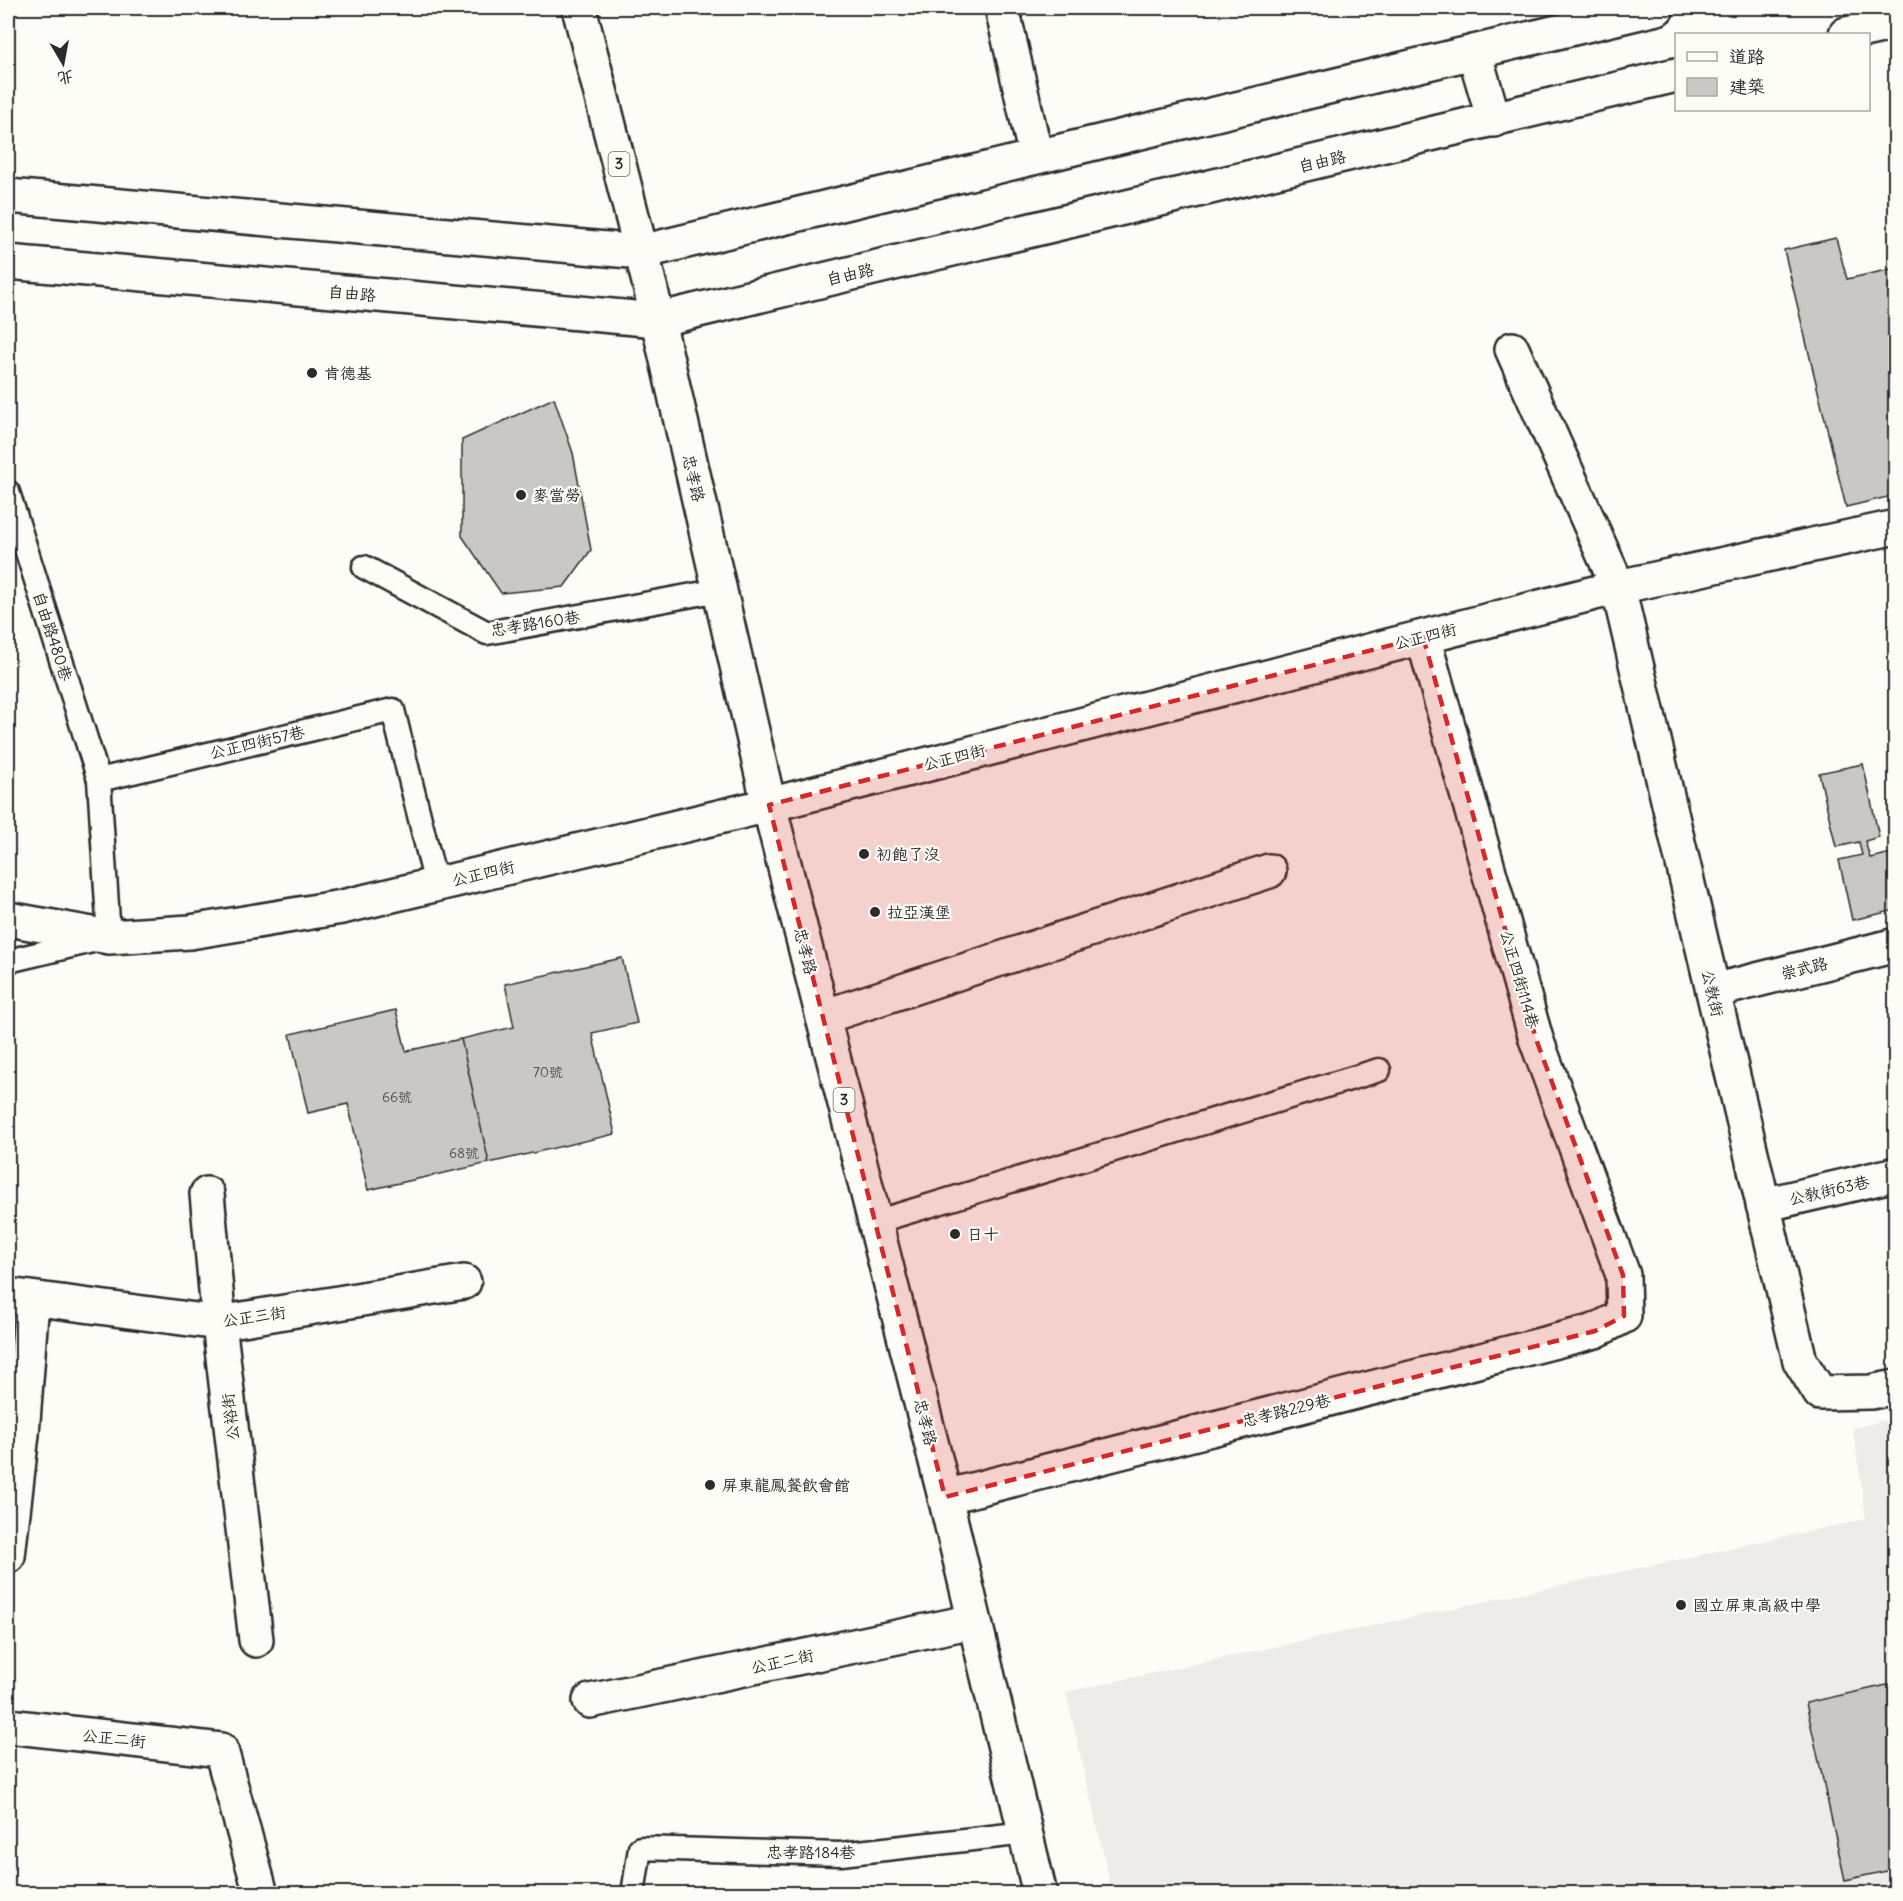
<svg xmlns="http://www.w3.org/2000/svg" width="1903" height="1901" font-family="Delius,'LXGW WenKai TC',sans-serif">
<rect width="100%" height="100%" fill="#fdfcf7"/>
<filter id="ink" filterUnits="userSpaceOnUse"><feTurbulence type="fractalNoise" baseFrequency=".0167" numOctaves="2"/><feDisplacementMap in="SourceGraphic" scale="12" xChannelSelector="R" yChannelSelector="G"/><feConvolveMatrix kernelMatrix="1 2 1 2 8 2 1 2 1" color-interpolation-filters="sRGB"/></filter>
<g filter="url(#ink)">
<path fill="#edece8" d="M1895,1418v475h-783l-46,-201 800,-173 -13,-91z"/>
<path fill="#c9c8c4" stroke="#2b2b2b" stroke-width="1.5" d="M1836,238l11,41 49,-11v227l-50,12 -62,-257z
M554,398l19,55 18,97 -27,37 -63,6 -39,-57v-96z
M1896,760v23l-5,-22z
M1863,764l16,73 -14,4 5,17 26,-6v58l-44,10 -13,-60 23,-5 -3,-13 -23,5 -17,-74z
M622,958l15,65 -45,10 23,101 -126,29 -28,-124 53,-12 -9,-43z
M396,1010l10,41 55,-12 28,124 -121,27 -20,-86 -40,9 -18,-79z
M1896,1683v186l-51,11 -39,-177z"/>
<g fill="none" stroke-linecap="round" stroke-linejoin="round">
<defs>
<path id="service" d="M8,492l91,288
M364,567l123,66 233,-43
M8,961l101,-24 -10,-157 294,-70 43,174
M875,1222l504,-152
M633,1894l7,-46 201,6 185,-21"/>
<path id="minor" d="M1002,8l34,149
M1474,52l20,68
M1512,349l106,238 182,774 20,32 51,-1 25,-5
M8,919l101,18 81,-5 152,-25 427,-102 849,-218 278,-60
M1713,991l183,-46
M823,1017l446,-146
M207,1194l12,129 37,317
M1763,1205l133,-31
M8,1295l211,28 245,-41
M945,1497l650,-166 29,-15 -1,-41 -87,-236 -113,-402
M8,1556l14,-122 10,-134
M590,1701l384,-80
M8,1726l213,24 40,144"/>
<path id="tertiary" d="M1846,34l50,-11
M8,196l633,56 1016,-244
M8,262l649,58 1019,-245"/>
<path id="primary" d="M579,8l71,278 119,519 176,692 95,397"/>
</defs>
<use href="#service" stroke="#2b2b2b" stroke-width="27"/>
<use href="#minor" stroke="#2b2b2b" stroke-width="38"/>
<use href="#tertiary" stroke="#2b2b2b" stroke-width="38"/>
<use href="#primary" stroke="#2b2b2b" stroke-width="38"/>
<use href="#service" stroke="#fdfcf7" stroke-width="22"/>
<use href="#minor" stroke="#fdfcf7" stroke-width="33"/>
<use href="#tertiary" stroke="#fdfcf7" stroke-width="33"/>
<use href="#primary" stroke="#fdfcf7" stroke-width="33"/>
</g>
</g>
<path fill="#d62828" fill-opacity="0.2" stroke="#d62828" stroke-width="4.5" stroke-dasharray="12 8" stroke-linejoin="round" d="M1423,637l113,402 87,236 1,41 -29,15 -650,166 -176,-692z"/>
<g fill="#2b2b2b" stroke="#fdfcf7" stroke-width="2">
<circle cx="312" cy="373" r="6"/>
<circle cx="521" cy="495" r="6"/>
<circle cx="864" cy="854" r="6"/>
<circle cx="875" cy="912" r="6"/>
<circle cx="955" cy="1234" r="6"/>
<circle cx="710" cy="1485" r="6"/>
<circle cx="1681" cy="1605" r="6"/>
</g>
<g text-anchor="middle" stroke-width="4.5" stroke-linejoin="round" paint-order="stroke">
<g font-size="14" fill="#525251">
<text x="548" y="1077">70號</text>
<text x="397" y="1102">66號</text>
<text x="464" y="1158">68號</text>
</g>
<g fill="#fdfcf7" stroke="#6a6a68" stroke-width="1.5">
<rect x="608.5" y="152" width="21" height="24" rx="4.5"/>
<rect x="833.5" y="1088" width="21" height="24" rx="4.5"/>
</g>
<g font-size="15" font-weight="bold" fill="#2b2b2b">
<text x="619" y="169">3</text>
<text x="844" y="1105">3</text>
</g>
<g font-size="16" fill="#2b2b2b" stroke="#fdfcf7">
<text transform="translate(1322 161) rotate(-13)" y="6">自由路</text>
<text transform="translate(850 274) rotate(-13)" y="6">自由路</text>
<text transform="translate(352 293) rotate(5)" y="6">自由路</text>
<text transform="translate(694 478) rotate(77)" y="6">忠孝路</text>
<text transform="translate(535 623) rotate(-9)" y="6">忠孝路160巷</text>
<text transform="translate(53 636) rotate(72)" y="6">自由路480巷</text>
<text transform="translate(1425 636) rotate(-14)" y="6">公正四街</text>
<text transform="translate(257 742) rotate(-13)" y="6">公正四街57巷</text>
<text transform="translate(954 757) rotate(-14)" y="6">公正四街</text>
<text transform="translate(483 873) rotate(-13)" y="6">公正四街</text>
<text transform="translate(806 951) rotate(76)" y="6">忠孝路</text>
<text transform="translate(1804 968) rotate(-14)" y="6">崇武路</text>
<text transform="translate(1520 979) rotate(74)" y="6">公正四街114巷</text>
<text transform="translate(1713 993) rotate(77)" y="6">公教街</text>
<text transform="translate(1829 1190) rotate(-13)" y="6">公教街63巷</text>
<text transform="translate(254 1316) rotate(-8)" y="6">公正三街</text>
<text transform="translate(1286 1410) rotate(-14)" y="6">忠孝路229巷</text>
<text transform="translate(230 1417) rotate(-97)" y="6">公裕街</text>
<text transform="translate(926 1422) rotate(76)" y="6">忠孝路</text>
<text transform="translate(782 1661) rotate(-12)" y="6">公正二街</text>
<text transform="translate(114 1738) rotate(6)" y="6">公正二街</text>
<text x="811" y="1858">忠孝路184巷</text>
</g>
<g font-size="16" fill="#2b2b2b" stroke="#fdfcf7" text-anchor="start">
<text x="324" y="379">肯德基</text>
<text x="533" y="501">麥當勞</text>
<text x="876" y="860">初飽了沒</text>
<text x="887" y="918">拉亞漢堡</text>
<text x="967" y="1240">日十</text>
<text x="722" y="1491">屏東龍鳳餐飲會館</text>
<text x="1693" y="1611">國立屏東高級中學</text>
</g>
</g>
<rect width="1903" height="1901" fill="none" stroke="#fdfcf7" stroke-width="30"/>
<rect x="15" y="15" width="1873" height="1871" fill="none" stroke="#2b2b2b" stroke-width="2" filter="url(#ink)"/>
<rect x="1675" y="33" width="195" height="78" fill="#fdfcf7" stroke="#a9a8a5" stroke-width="1.5"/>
<rect x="1687" y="52" width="30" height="9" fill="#fdfcf7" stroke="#a9a8a5" stroke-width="1.5"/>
<text x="1729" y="63" font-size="18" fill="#2b2b2b">道路</text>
<rect x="1687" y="78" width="30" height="18" fill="#c9c8c4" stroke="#a9a8a5" stroke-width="1.5"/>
<text x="1729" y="93" font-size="18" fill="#2b2b2b">建築</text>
<g transform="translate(63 63) rotate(170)" stroke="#fdfcf7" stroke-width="4.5" paint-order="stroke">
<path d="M0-4.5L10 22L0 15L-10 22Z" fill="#2b2b2b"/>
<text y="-9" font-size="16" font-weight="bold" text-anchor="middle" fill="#2b2b2b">北</text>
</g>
</svg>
